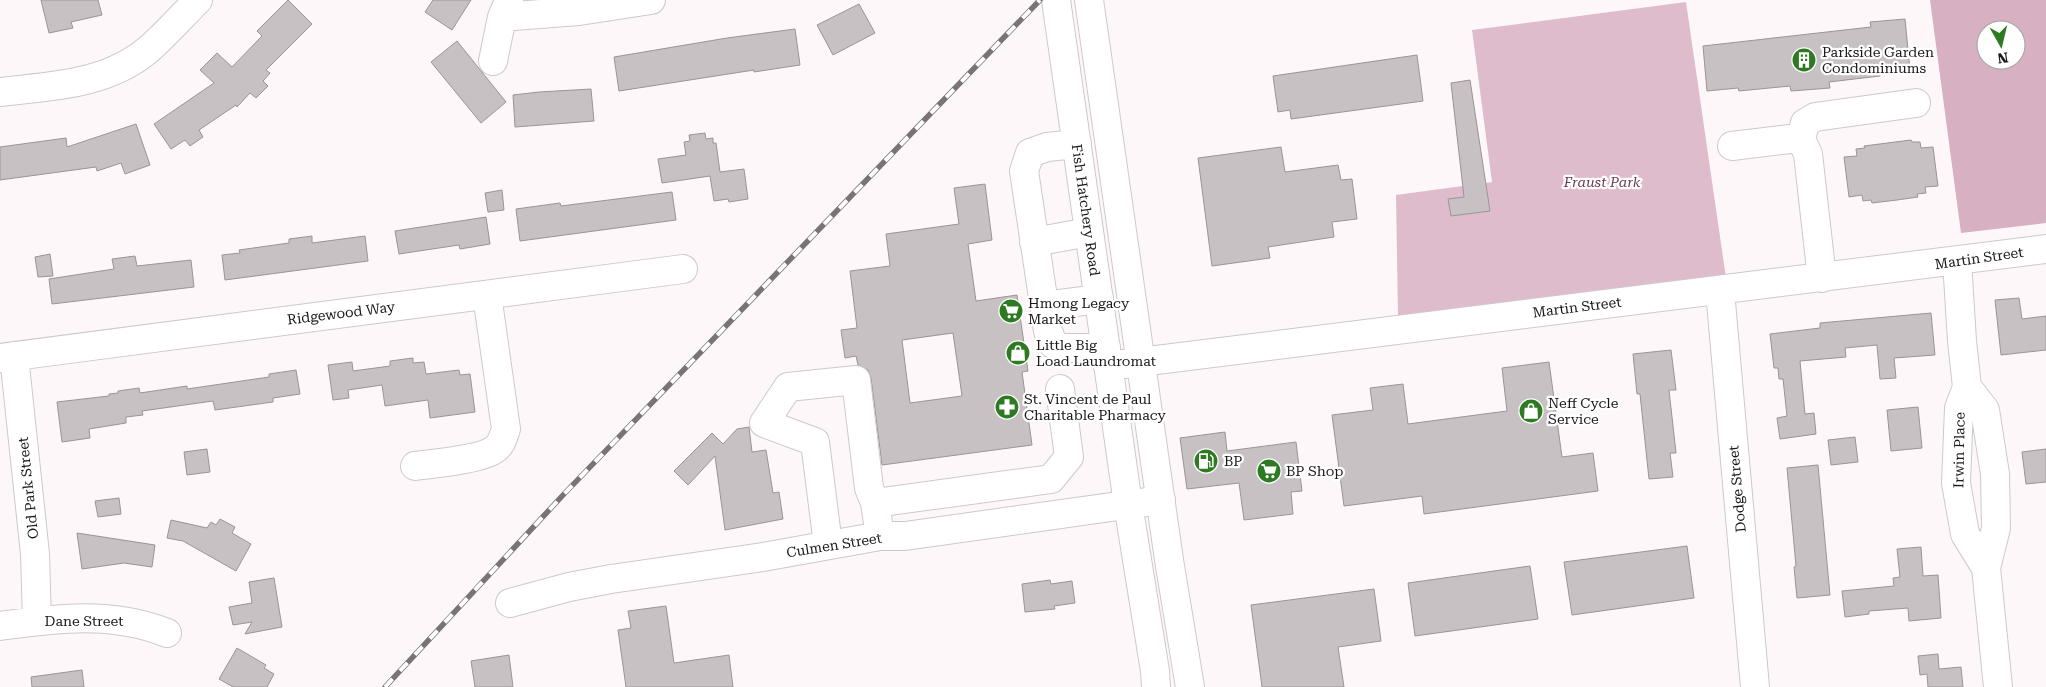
<svg xmlns="http://www.w3.org/2000/svg" width="2046" height="687" font-family="'Roboto Serif',serif">
<rect width="100%" height="100%" fill="#fef7fa"/>
<path fill="#dfbccc" d="M1686,2l40,276 -328,39 -2,-122 96,-13 -20,-152z"/>
<path fill="#d7b0c2" fill-rule="evenodd" d="M1930,0h116v223l-85,10zM1986,30h30v30h-30z"/>
<path fill="#c8c1c4" stroke="#9b9497" fill-rule="evenodd" d="M41,0h57l4,15 -31,7 2,6 -24,5z
M288,0l24,24 -46,46 4,3 -7,8 5,5 -12,12 -6,-5 -13,14 -1,-2 -37,25 4,7 -13,9 -5,-6 -14,9 -17,-25 60,-41 -14,-13 17,-17 15,14 30,-31 -5,-5z
M433,0h38l-19,30 -27,-18z
M859,4l16,29 -42,22 -16,-30z
M1905,19l5,51 -30,2v4l-51,6 1,6 -39,3 -1,-5 -51,5 -1,-3 -31,3 -4,-45 168,-19 -1,-5z
M795,29l5,36 -46,7v-2l-135,21 -5,-34 113,-19z
M457,41l49,61 -25,21 -50,-61z
M1417,55l6,46 -132,18 -1,-9 -12,2 -5,-36z
M1470,80l20,131 -39,5 -3,-17 16,-2 -13,-114z
M591,89l3,32 -79,6 -2,-32 26,-3z
M136,124l14,41 -25,9 -4,-11 -24,8 -1,-4 -96,13v-33l66,-9 1,9z
M705,133l1,6 7,-1v5h3l4,29 24,-3 4,30 -19,3 -1,-3 -14,2 -4,-25 -48,7 -4,-24 28,-4 -2,-13 6,-1 -1,-6z
M1911,140l1,2h8l1,6 12,-1 5,39 -13,1 1,6 -9,1 1,3 -21,3 -25,3 -1,-3 -8,1 -1,-6 -13,2 -5,-40 13,-1 -1,-7 9,-1 -1,-2z
M1281,147l4,25 53,-7 3,15 11,-1 5,40 -25,3 2,15 -66,10 2,11 -58,8 -14,-108z
M985,184l7,56 -24,4 8,57 41,-6 11,76 -6,1 10,73 -150,20 -11,-87 -3,-8 -10,-5 -2,-9 -11,2 -4,-28 16,-2 -7,-57 40,-5 -4,-32 73,-10 -5,-36zM953,333l9,63 -52,7 -8,-63z
M502,190l2,20 -16,2 -3,-19z
M672,192l4,28 -156,21 -4,-32 44,-6 1,3z
M486,217l4,27 -30,5 -1,-4 -60,9 -4,-23z
M312,236v7l53,-7 3,25 -143,19 -3,-25 18,-2 -1,-3 50,-7v-4z
M50,254l3,22 -15,1 -3,-20z
M135,256l2,10 54,-6 3,27 -142,17 -3,-25 65,-10 -2,-10z
M2019,298l3,21 24,-3v34l-45,5 -6,-55z
M1931,313l4,42 -41,3 2,20 -16,1 -3,-34 -32,3 1,9 -46,4 5,53 9,-1 2,21 -36,5 -3,-21 10,-2 -4,-37h-4l-1,-11h-4l-4,-34 50,-6v-5z
M1671,350l5,40h-7l7,63h-6l3,24 -24,2 -9,-85h-3l-4,-40z
M413,358v5l11,-1 2,12 33,-4 1,5 10,-1 5,38 -45,6 -2,-18 -43,6 -3,-21 -34,5 1,8 -16,2 -5,-35 24,-3 1,9 37,-5v-5z
M1549,362l13,95 31,-4 5,38 -174,23 -2,-18 -78,10 -12,-91 41,-5 -3,-22 33,-4 5,40 99,-13 -5,-43z
M296,370l4,24 -27,4v4l-58,8 -2,-9 -71,10 1,4 -17,2v6l-37,6 1,9 -28,4 -5,-40 52,-6v-2l9,-1v-2l21,-3 1,5 47,-7v3l82,-12v-3z
M1918,407l4,41 -31,3 -4,-41z
M749,427l3,25 14,-2 7,43 6,-1 4,27 -58,11 -10,-74 -27,29 -14,-14 38,-38 11,11 14,-15z
M1225,432l2,19 69,-9 6,49 -11,1 2,22 -49,6 -5,-37 -52,6 -7,-51z
M1855,437l3,25 -27,3 -3,-25z
M207,449l3,23 -23,3 -3,-23z
M2046,449v33l-20,2 -4,-32z
M1818,465l12,130 -33,3 -3,-31 2,-1 -9,-98z
M119,498l2,16 -23,3 -3,-16z
M220,519l15,8 -3,6 19,11 -15,27 -53,-30 -16,-3 4,-18 36,8 4,-6 5,3z
M77,533l78,12 -3,22 -28,-4 -42,6z
M1687,546l7,52 -122,17 -8,-53z
M1921,547l2,29 15,-1 3,43 -32,3 -1,-13 -39,3v3l-24,3 -3,-26 52,-5 -1,-8 7,-1 -3,-28z
M1530,566l8,53 -123,17 -7,-53z
M274,578l8,49 -37,7 7,-12 -19,3 -4,-18 23,-4 -3,-21z
M1050,580l1,4 21,-3 3,22 -21,3 1,3 -30,3 -3,-28z
M1374,589l7,52 -43,6 6,40h-82l-11,-82z
M666,606l8,57 55,-8 4,32h-107l-8,-57 13,-2 -3,-17z
M237,648l29,17 -2,3 10,6 -7,13h-34l-14,-8z
M1938,654l1,15 22,-2 2,20h-35l-1,-13 -7,1 -2,-19z
M509,655l4,32h-38l-4,-26z
M82,670l2,17h-52l-1,-10z"/>
<g fill="none" stroke-linecap="round" stroke-linejoin="round">
<defs>
<path id="minor" d="M502,17l77,-6 72,-11
M493,61l9,-44 7,-16
M0,92c51,-6 107,-7 149,-43 17,-15 33,-33 49,-49
M1801,139l4,-16 10,-6 101,-14
M1077,144l-30,3 -17,6 -6,18 24,160 5,13 9,4h44
M1732,146l58,-7h11l7,15 14,124
M1034,242l55,-10
M1957,261l5,80 5,46 -8,21 -3,75 9,51 21,34
M1720,291l35,396
M1044,306l55,-7
M14,356l21,198 2,67
M0,358l683,-89
M1108,366l938,-117
M1967,387l18,23 10,64 1,54 -10,40 12,119
M415,466c17,-2 68,-7 80,-17 7,-5 8,-12 11,-20l-19,-134
M875,503l176,-24 18,-22 -9,-68
M828,545l-13,-103 -51,-19 24,-36 68,-7 13,108 6,15 5,33
M510,603l59,-16 42,-8 152,-22 117,-21h25l256,-36
M0,626c58,-8 112,-15 167,7"/>
<path id="major" d="M1056,0l72,504 27,167 1,16
M1089,0l80,560 21,127"/>
</defs>
<use href="#minor" stroke="#cfc8cb" stroke-width="30"/>
<use href="#major" stroke="#cfc8cb" stroke-width="30"/>
<use href="#minor" stroke="#fff" stroke-width="28"/>
<use href="#major" stroke="#fff" stroke-width="28"/>
<defs>
<path id="rail" d="M385,687l179,-193 476,-494"/>
</defs>
<use href="#rail" stroke="#787476" stroke-width="5.5"/>
<use href="#rail" stroke="#fff" stroke-width="4" stroke-dasharray="11" stroke-linecap="butt"/>
</g>
<defs>
<symbol id="building-disc" viewBox="-11 -11 22 22"><circle r="9.5" fill="#2d7a23" stroke="#fff"/><path d="M-4-6H4V6H1V3H-1V6H-4ZM-2.5-4.3h1.7v1.8h-1.7ZM.8-4.3h1.7v1.8H.8ZM-2.5-1h1.7V.8h-1.7ZM.8-1h1.7V.8H.8Z" fill="#fff"/></symbol>
<symbol id="supermarket-disc" viewBox="-11 -11 22 22"><circle r="9.5" fill="#2d7a23" stroke="#fff"/><path d="M-6-5.5h2.5l.6 2H6L4.5 2H-2.5L-4.4-4H-6ZM-1.5 3.2a1.3 1.3 0 1 0 .1 0ZM3 3.2a1.3 1.3 0 1 0 .1 0Z" fill="#fff"/></symbol>
<symbol id="shop-disc" viewBox="-11 -11 22 22"><circle r="9.5" fill="#2d7a23" stroke="#fff"/><path d="M-5-2.5h2.3a2.7 3.5 0 0 1 5.4 0H5L5.5 6h-11ZM-1.5-2.5h3a1.5 2.3 0 0 0-3 0Z" fill="#fff"/></symbol>
<symbol id="pharmacy-disc" viewBox="-11 -11 22 22"><circle r="9.5" fill="#2d7a23" stroke="#fff"/><path d="M-2-6h4v4h4v4h-4v4h-4v-4h-4v-4h4Z" fill="#fff"/></symbol>
<symbol id="fuel-disc" viewBox="-11 -11 22 22"><circle r="9.5" fill="#2d7a23" stroke="#fff"/><path d="M-5.5-6h7V0h2V4h1.3V-2.5L3-4.5l.8-.8L6-3V5H2.5V1h-1V6h-7ZM-4.2-4.7v3.2H.2V-4.7Z" fill="#fff"/></symbol>
</defs>
<g fill-rule="evenodd">
<use href="#building-disc" x="1790" y="46" width="28" height="28"/>
<use href="#supermarket-disc" x="997" y="297" width="28" height="28"/>
<use href="#shop-disc" x="1004" y="339" width="28" height="28"/>
<use href="#pharmacy-disc" x="993" y="393" width="28" height="28"/>
<use href="#shop-disc" x="1517" y="397" width="28" height="28"/>
<use href="#fuel-disc" x="1192" y="447" width="28" height="28"/>
<use href="#supermarket-disc" x="1255" y="457" width="28" height="28"/>
</g>
<g text-anchor="middle" stroke-width="4.5" stroke-linejoin="round" paint-order="stroke">
<g font-size="14" fill="#1a1819" stroke="#fff" text-anchor="start">
<text x="1822" y="57">Parkside Garden<tspan x="1822" dy="16">Condominiums</tspan></text>
<text x="1028" y="308">Hmong Legacy<tspan x="1028" dy="16">Market</tspan></text>
<text x="1036" y="350">Little Big<tspan x="1036" dy="16">Load Laundromat</tspan></text>
<text x="1024" y="404">St. Vincent de Paul<tspan x="1024" dy="16">Charitable Pharmacy</tspan></text>
<text x="1548" y="408">Neff Cycle<tspan x="1548" dy="16">Service</tspan></text>
<text x="1224" y="466">BP</text>
<text x="1286" y="476">BP Shop</text>
</g>
<g font-size="14" font-style="italic" fill="#6c3953" stroke="#fff">
<text x="1602" y="187">Fraust Park</text>
</g>
<g font-size="14" fill="#1a1819" stroke="#fff">
<text transform="translate(1086 210) rotate(82)" y="5">Fish Hatchery Road</text>
<text transform="translate(1979 258) rotate(-8)" y="5">Martin Street</text>
<text transform="translate(1577 307) rotate(-7)" y="5">Martin Street</text>
<text transform="translate(341 313) rotate(-7)" y="5">Ridgewood Way</text>
<text transform="translate(1959 450) rotate(-89)" y="5">Irwin Place</text>
<text transform="translate(28 488) rotate(-96)" y="5">Old Park Street</text>
<text transform="translate(1737 489) rotate(-95)" y="5">Dodge Street</text>
<text transform="translate(834 545) rotate(-9)" y="5">Culmen Street</text>
<text x="84" y="626">Dane Street</text>
</g>
</g>
<g transform="translate(2001 45) rotate(172)"><circle r="24" fill="#ffffff" stroke="#a3a3a3"/>
<path d="M0-4L9 19L0 12L-9 19Z" fill="#2d7a23"/>
<text y="-8" font-size="14" font-weight="bold" text-anchor="middle" fill="#1a1819">N</text>
</g>
</svg>
